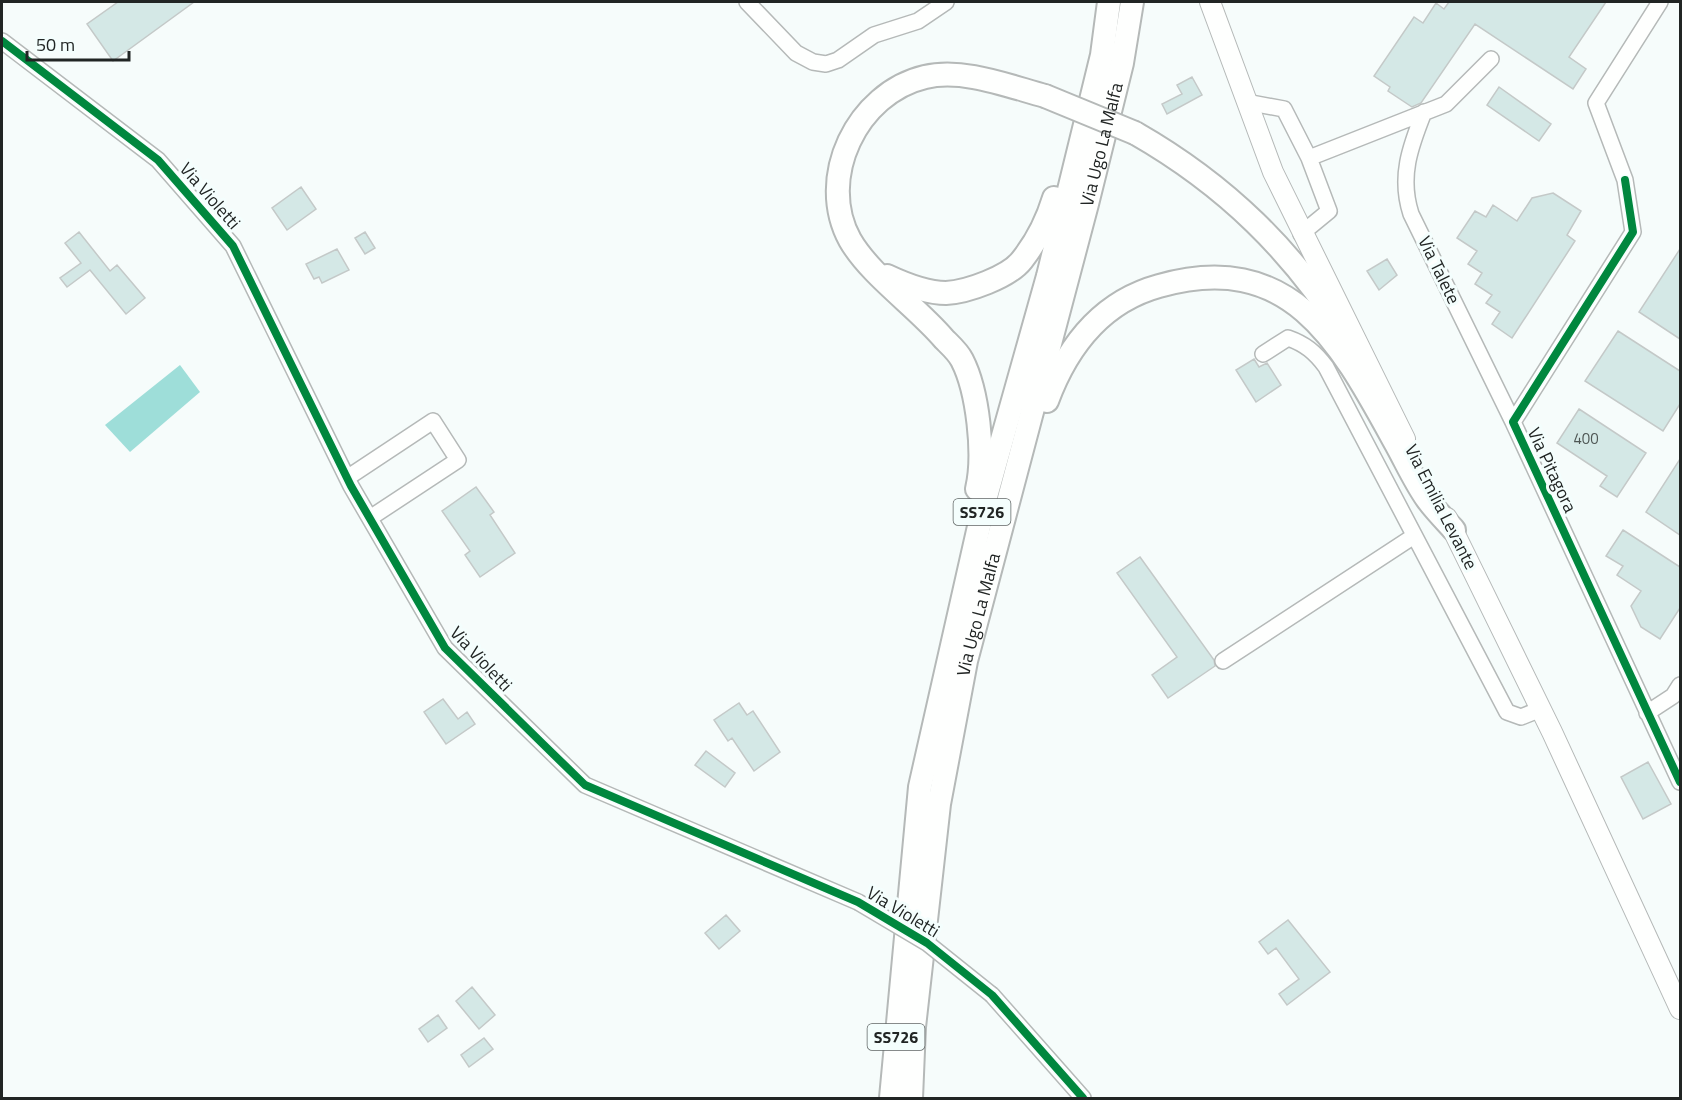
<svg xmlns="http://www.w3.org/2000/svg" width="1682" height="1100" font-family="'Titillium Web',sans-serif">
<rect width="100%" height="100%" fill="#f6fcfb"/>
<path fill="#9eded9" d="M180,365l20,27 -70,60 -25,-27z"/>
<path fill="#d4e8e6" stroke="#c4c9c8" stroke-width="1.5" d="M118,2h76l-81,59 -26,-37z
M1449,2h157l-37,55 17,12 -13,20 -98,-65 -54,79 -9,4 -24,-16 2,-4 -16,-11 40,-59 9,6 13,-20 8,6z
M1192,77l10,18 -35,19 -5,-10 20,-10 -5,-9z
M1499,87l52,37 -12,17 -52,-36z
M301,187l15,22 -29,21 -15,-22z
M1553,193l28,18 -14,24 8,6 -63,97 -20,-14 8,-12 -14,-9 6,-8 -17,-11 7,-11 -14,-9 9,-13 -20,-13 18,-27 11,6 7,-12 24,16 15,-23z
M79,232l31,39 7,-6 28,33 -19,16 -36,-44 -23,17 -7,-9 21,-15 -16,-20z
M365,232l10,16 -10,6 -10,-16z
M337,249l12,21 -27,13 -3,-6 -5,2 -8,-15z
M1680,249v90l-41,-27z
M1387,259l10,16 -18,15 -12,-19z
M1618,331l62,40v33l-17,27 -78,-50z
M1254,359l5,8 8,-4 14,22 -25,17 -20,-32z
M1579,409l67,44 -29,44 -17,-11 7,-10 -50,-33z
M1680,459v76l-34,-23z
M476,487l18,25 -4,3 25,38 -35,24 -15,-22 5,-4 -28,-40z
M1623,530l57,37v41l-20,31 -19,-12 -10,-21 10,-15 -24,-16 6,-9 -17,-10z
M1140,557l74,103 1,6 -47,32 -16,-23 25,-18 -60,-84z
M443,699l15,20 9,-7 8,12 -29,20 -22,-32z
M739,703l8,12 6,-4 27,41 -26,19 -22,-33 -4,3 -14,-21z
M706,751l29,22 -10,14 -30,-22z
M1648,762l23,42 -28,15 -22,-42z
M726,915l14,16 -21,18 -14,-16z
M1288,920l42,52 -43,33 -8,-11 20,-15 -23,-31 -8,6 -9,-12z
M472,987l23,28 -16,14 -23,-28z
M438,1015l9,13 -19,14 -9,-13z
M484,1038l9,11 -24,18 -8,-12z"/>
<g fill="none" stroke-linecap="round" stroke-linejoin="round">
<defs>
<path id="minor" d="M747,2l49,51 17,9 13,2 12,-4 36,-25 44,-14 28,-19
M1660,2l-64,101 29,77 8,52 -120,190 167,360
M2,41l156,119 75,86 118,240 94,162 140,137 273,117
M1246,102l38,7 25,49 20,53 -28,23
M1424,112c-14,35 -25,65 -13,102l102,208
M1309,158l137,-54 45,-45
M1263,354l25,-16c17,6 27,14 38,29l181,345 14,5 20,-8
M347,478l86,-57 25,39 -88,58
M1223,661l191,-125
M1647,713l26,-17 7,-11
M992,995l91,103"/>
<path id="major" d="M1210,2l63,170 132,267
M1447,518l105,214 128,277"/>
<g id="highway">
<path d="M1135,133c91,52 158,118 214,207"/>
<path d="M887,276c17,8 41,17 59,17 21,-1 63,-16 76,-33 15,-19 25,-39 32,-62"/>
<path d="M1047,401c20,-54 54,-99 112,-115 133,-38 182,58 237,158 10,18 19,38 31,55 8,11 18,21 27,31"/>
<path d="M977,489c8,-34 1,-98 -15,-129 -4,-8 -12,-15 -18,-21 -27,-32 -74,-64 -94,-99 -34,-62 7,-147 75,-163 38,-9 83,9 120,19"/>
<path d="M891,1098l29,-311 65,-287 63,-224 54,-221 7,-53"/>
<path id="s1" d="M911,1098l3,-71 25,-223 27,-143 121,-457 35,-141 10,-61"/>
</g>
</defs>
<use href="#minor" stroke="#b5b9b8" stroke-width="18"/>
<use href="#major" stroke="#b5b9b8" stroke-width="22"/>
<use href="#highway" stroke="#b5b9b8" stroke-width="26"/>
<use href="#minor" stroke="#fefffe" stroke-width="15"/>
<use href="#major" stroke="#fefffe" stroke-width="20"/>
<use href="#highway" stroke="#fefffe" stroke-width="22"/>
<defs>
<path id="minor-bridge" d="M858,902l69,41 65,52"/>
<path id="highway-bridge" d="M1045,96l90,37"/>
</defs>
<use href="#minor-bridge" stroke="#b5b9b8" stroke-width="18" stroke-linecap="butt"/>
<use href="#highway-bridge" stroke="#b5b9b8" stroke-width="26" stroke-linecap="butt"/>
<use href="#minor-bridge" stroke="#fefffe" stroke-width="15"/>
<use href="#highway-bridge" stroke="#fefffe" stroke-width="22"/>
<defs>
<path id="cycleway" d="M2,41l156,119 75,86 118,240 94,162 102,100 38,37 273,117 69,41 65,52 91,103
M1625,180l8,52 -120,190 167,360"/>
</defs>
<use href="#cycleway" stroke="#f4fefd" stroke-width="11"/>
<use href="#cycleway" stroke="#00873e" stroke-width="8"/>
</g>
<g text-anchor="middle" stroke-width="6" stroke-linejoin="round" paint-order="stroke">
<g font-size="15" fill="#4e5654">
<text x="1586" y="444">400</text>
</g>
<g fill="#f4fefd" stroke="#606665" stroke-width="1.5">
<rect x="953.5" y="499" width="57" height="26" rx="4.5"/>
<rect x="867.5" y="1024" width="57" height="26" rx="4.5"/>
</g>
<g font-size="16" font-weight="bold" fill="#212524">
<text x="982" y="518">SS726</text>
<text x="896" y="1043">SS726</text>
</g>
<g font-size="18" fill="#212524" stroke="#f4fefd">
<text dy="6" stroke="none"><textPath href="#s1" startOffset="975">Via Ugo La Malfa</textPath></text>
<text transform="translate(210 196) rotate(49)" y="6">Via Violetti</text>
<text transform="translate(1439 270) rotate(64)" y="6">Via Talete</text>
<text transform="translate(1552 470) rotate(65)" y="6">Via Pitagora</text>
<text transform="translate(1441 507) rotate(63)" y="6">Via Emilia Levante</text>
<text dy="6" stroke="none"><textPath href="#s1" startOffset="489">Via Ugo La Malfa</textPath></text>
<text transform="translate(481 659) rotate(47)" y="6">Via Violetti</text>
<text transform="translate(903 912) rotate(31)" y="6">Via Violetti</text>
</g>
</g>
<rect width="1682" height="1100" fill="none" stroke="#212524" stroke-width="6"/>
<path d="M27 51v9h102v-9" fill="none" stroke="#212524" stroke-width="3"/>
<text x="36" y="51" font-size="18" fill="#212524" stroke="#f4fefd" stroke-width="4.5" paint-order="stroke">50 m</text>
</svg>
